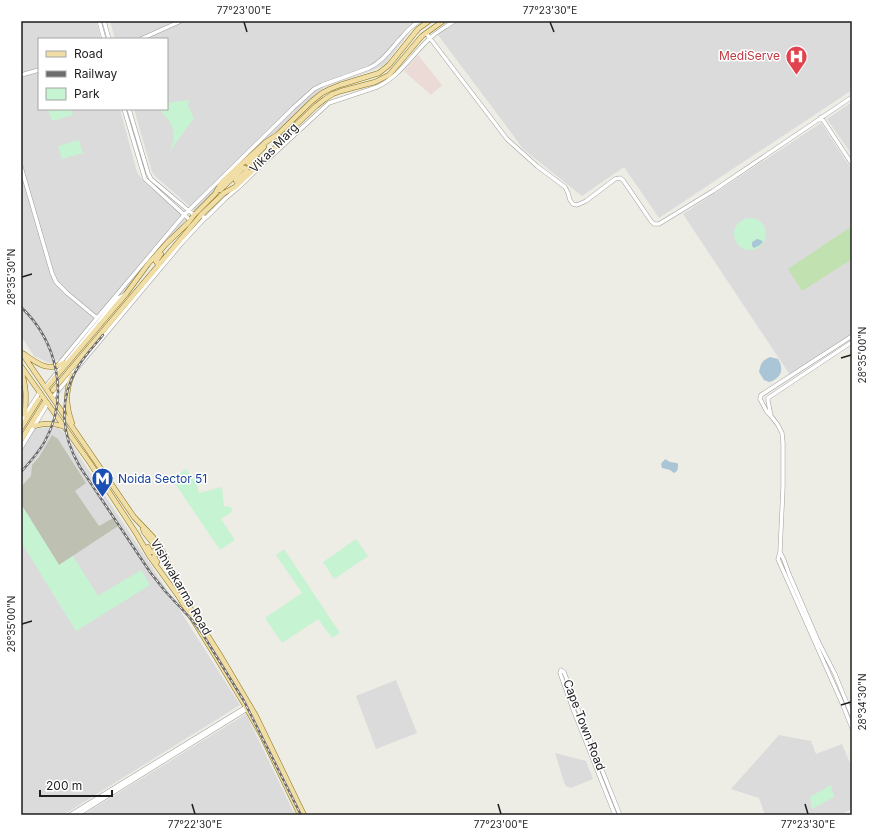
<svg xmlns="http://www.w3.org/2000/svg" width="873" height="836" font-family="Inter,sans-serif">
<rect width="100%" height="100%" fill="#edece5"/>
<path fill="#dcdbdb" d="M21,21h75l5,18h-62v70h81l17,63 7,10 43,37 -116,137 -22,7 -15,-7 -13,-20z
M110,21h310l-5,4 -29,38 -10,6 -50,18 -7,4 -55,52 -69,68 -39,-34 -4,-5 -18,-63h33v-70h-52z
M449,21h403v69l-193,128 -35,-51 -42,29 -59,-47 -13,-18 -75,-100z
M852,102v53l-25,-36z
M821,123l31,47v163l-62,42 -107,-161z
M47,427l11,1 5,3 104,159 73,115 -177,110h-42v-365l13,-21z
M396,680l21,53 -41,16 -20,-53z
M246,714l49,101h-212z
M779,735l32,6 5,13 26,-10 10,24v41l-13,6h-74l-6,-17 -28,-9z
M555,753l31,8 7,18 -22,9 -5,-2 -2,-4z"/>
<path fill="#ecdad6" d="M418,55l24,30 -11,10 -27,-24z"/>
<path fill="#bec1b1" d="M52,435l6,4 28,44 -11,8 24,35 14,-8 5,8 -59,39 -38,-61v-13l1,-1 -1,-3 10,-11 1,-11 7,-8z"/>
<path fill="#c1e2b0" d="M852,226v33l-50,32 -14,-22z"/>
<path fill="#c6f3d1" d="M189,100l1,2 -3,2 7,14 -24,33c5,-14 6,-22 -4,-34 -3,-4 -5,-4 -5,-8h6v-6z
M48,109h23l2,6 -21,6z
M79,140l4,13 -21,6 -4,-13z
M734 234a16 16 0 1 1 32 0a16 16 0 1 1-32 0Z
M186,469l6,8 3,1 4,15 23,-6 2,19 7,1 1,5 -11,7 14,21 -15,10 -48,-71z
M21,504l38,61 14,-9 25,40 43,-26 9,15 -74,46 -55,-89z
M356,539l12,17 -34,23 -11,-17z
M284,549l56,84 -8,5 -14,-19 -36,24 -17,-25 37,-25 -26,-38z
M831,785l3,12 -22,12 -2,-12z"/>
<path fill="#aac5d6" d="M757,239l4,1 2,2 -3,3 -6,3 -2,-2v-4z
M770,357l8,2c7,11 2,20 -9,23l-5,-2 -5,-8c2,-8 2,-11 11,-15z
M665,459l5,3 7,1 1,1c0,5 0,7 -4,9l-4,-3 -8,-2 -1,-4 2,-3h1z"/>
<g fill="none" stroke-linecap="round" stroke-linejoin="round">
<path stroke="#aac5d6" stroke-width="1" d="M21,385l1,11 -1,10"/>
<defs>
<path id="minor" d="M99,21l5,18
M104,21l5,18
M426,33l81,106 30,27 28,21 3,6 2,7 3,4 4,1 9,-4 29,-22 5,-1 3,2 28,41 3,3h5l54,-33 139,-94
M141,39l40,-18
M21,75l18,-5
M124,109l21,70 45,41
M129,109l19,64 3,6 43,36
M821,117l31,47
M21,167l31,106 4,9 11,11 30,25
M201,215l4,3 2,-1 19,-19 12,-10 28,-27 63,-58 48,-16c22,-10 35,-32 52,-48 7,-7 17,-12 25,-18
M852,336l-91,59 -1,4 7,13 4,4 7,9 4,8 1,10v44l-3,65 -2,7 64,144 10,25
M58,365l39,-47 87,-103 109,-107 21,-19 8,-4 47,-17c13,-6 21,-18 31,-29 5,-6 12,-13 19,-18
M46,386l72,-88 6,-3
M52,398l129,-154 24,-26
M771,416l-3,-15v-3l84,-56
M21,421l19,-29
M21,448l27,-45
M780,552l4,8 5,14 30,69 16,31 17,42
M561,670l3,2 22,58 34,85
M561,670l-1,3 13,36 42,106
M70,815l176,-108
M77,815l170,-106"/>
<path id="major" d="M260,159l-8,7 -4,-3 16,-16
M220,190l23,-22h2l2,3 -11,10
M160,263h-3l-1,-2 5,-7
M21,352l113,165 19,20 11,17 25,52 31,49 36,61 48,99
M24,354c14,10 24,18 40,9
M21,366l69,97 46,70 14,24 29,40 37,60 27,45 19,34 38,79
M21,371c6,17 5,26 4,44
M72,375c-7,17 -6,31 0,48
M48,386l78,-92 22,-30 19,-21 21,-20 6,-8 21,-21 7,-12 12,-11 32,-29 11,-7 35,-34 10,-8 8,-4 10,-4 39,-12 10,-8 29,-36 11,-8
M53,390l148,-175 23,-22 11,-6 17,-16 24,-24 4,-7 36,-34 9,-7 8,-5 8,-3 34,-9 14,-7 33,-39 21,-15
M34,426c12,-3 19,-3 31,1
M21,428l18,-29
M21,440l23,-37
M143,529l1,3 13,16 -4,4 -3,-1 -2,-4
M157,562l-3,-5 1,-2 4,-2 7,10"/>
</defs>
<use href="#minor" stroke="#9f9f9f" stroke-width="4.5"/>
<use href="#major" stroke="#867211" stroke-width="5.5"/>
<use href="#minor" stroke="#fff" stroke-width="3.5"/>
<use href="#major" stroke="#f1dda6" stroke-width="4.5"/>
<defs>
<path id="rail" d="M21,307c36,34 49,89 24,134 -6,11 -15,21 -24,31
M103,335c-8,10 -18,20 -25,32 -20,32 -17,68 2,100l70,105 15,19 27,29 10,13 42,68 57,114"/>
</defs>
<use href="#rail" stroke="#6c6c6c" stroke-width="2.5"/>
<use href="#rail" stroke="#fff" stroke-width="1" stroke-dasharray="3" stroke-linecap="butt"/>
</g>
<path fill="none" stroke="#1e1e1e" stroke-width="1.5" d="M244,22l3,10M550,22l4,10M22,277l10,-3M841,358l10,-3M22,624l10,-3M841,705l10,-3M192,804l3,10M498,804l3,10M805,804l3,10"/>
<defs>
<symbol id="hospital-pin" viewBox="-11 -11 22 30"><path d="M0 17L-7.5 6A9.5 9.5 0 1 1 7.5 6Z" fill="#e0444e" stroke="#fff"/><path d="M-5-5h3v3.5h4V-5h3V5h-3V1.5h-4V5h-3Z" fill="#fff"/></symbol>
<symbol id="metro-pin" viewBox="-11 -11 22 30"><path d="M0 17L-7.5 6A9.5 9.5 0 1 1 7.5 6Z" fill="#1a4fb4" stroke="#fff"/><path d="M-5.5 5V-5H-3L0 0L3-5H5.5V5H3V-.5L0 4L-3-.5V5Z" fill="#fff"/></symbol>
</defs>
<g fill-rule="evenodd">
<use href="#hospital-pin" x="784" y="44" width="25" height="34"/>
<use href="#metro-pin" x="90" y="466" width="25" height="34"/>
</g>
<g text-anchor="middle" stroke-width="3" stroke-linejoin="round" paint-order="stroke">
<g font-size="12" fill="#be3a42" stroke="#fff" text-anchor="end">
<text x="780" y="60">MediServe</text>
</g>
<g font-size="12" fill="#1e1e1e" stroke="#fff">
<text transform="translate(274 148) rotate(-46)" y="4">Vikas Marg</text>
<text transform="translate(181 587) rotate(60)" y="4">Vishwakarma Road</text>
<text transform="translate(584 725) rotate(69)" y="4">Cape Town Road</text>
</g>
<g font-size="12" fill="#164399" stroke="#fff" text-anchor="start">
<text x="118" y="483">Noida Sector 51</text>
</g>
</g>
<rect width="873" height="836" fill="none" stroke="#ffffff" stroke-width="44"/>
<rect x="38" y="38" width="130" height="72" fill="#ffffff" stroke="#a5a5a5"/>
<rect x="46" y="51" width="20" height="6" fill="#f1dda6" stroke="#a5a5a5"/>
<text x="74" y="58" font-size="12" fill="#1e1e1e">Road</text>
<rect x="46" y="71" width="20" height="6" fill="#6c6c6c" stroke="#a5a5a5"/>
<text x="74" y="78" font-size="12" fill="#1e1e1e">Railway</text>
<rect x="46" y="88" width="20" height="12" fill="#c6f3d1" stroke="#a5a5a5"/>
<text x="74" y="98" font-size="12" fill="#1e1e1e">Park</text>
<path d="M40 790v6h72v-6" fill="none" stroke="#1e1e1e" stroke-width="2"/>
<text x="46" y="790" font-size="12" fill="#1e1e1e" stroke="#ffffff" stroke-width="3" paint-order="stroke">200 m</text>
<rect x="22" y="22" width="829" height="792" fill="none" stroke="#1e1e1e" stroke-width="1.5"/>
<g font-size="10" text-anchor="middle" fill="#1e1e1e">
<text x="244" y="14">77°23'00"E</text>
<text x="550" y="14">77°23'30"E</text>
<text transform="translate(11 277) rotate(-90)" y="4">28°35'30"N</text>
<text transform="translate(862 355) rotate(-90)" y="4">28°35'00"N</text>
<text transform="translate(11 624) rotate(-90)" y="4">28°35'00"N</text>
<text transform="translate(862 702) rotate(-90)" y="4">28°34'30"N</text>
<text x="195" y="828">77°22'30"E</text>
<text x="501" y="828">77°23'00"E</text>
<text x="808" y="828">77°23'30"E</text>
</g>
</svg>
